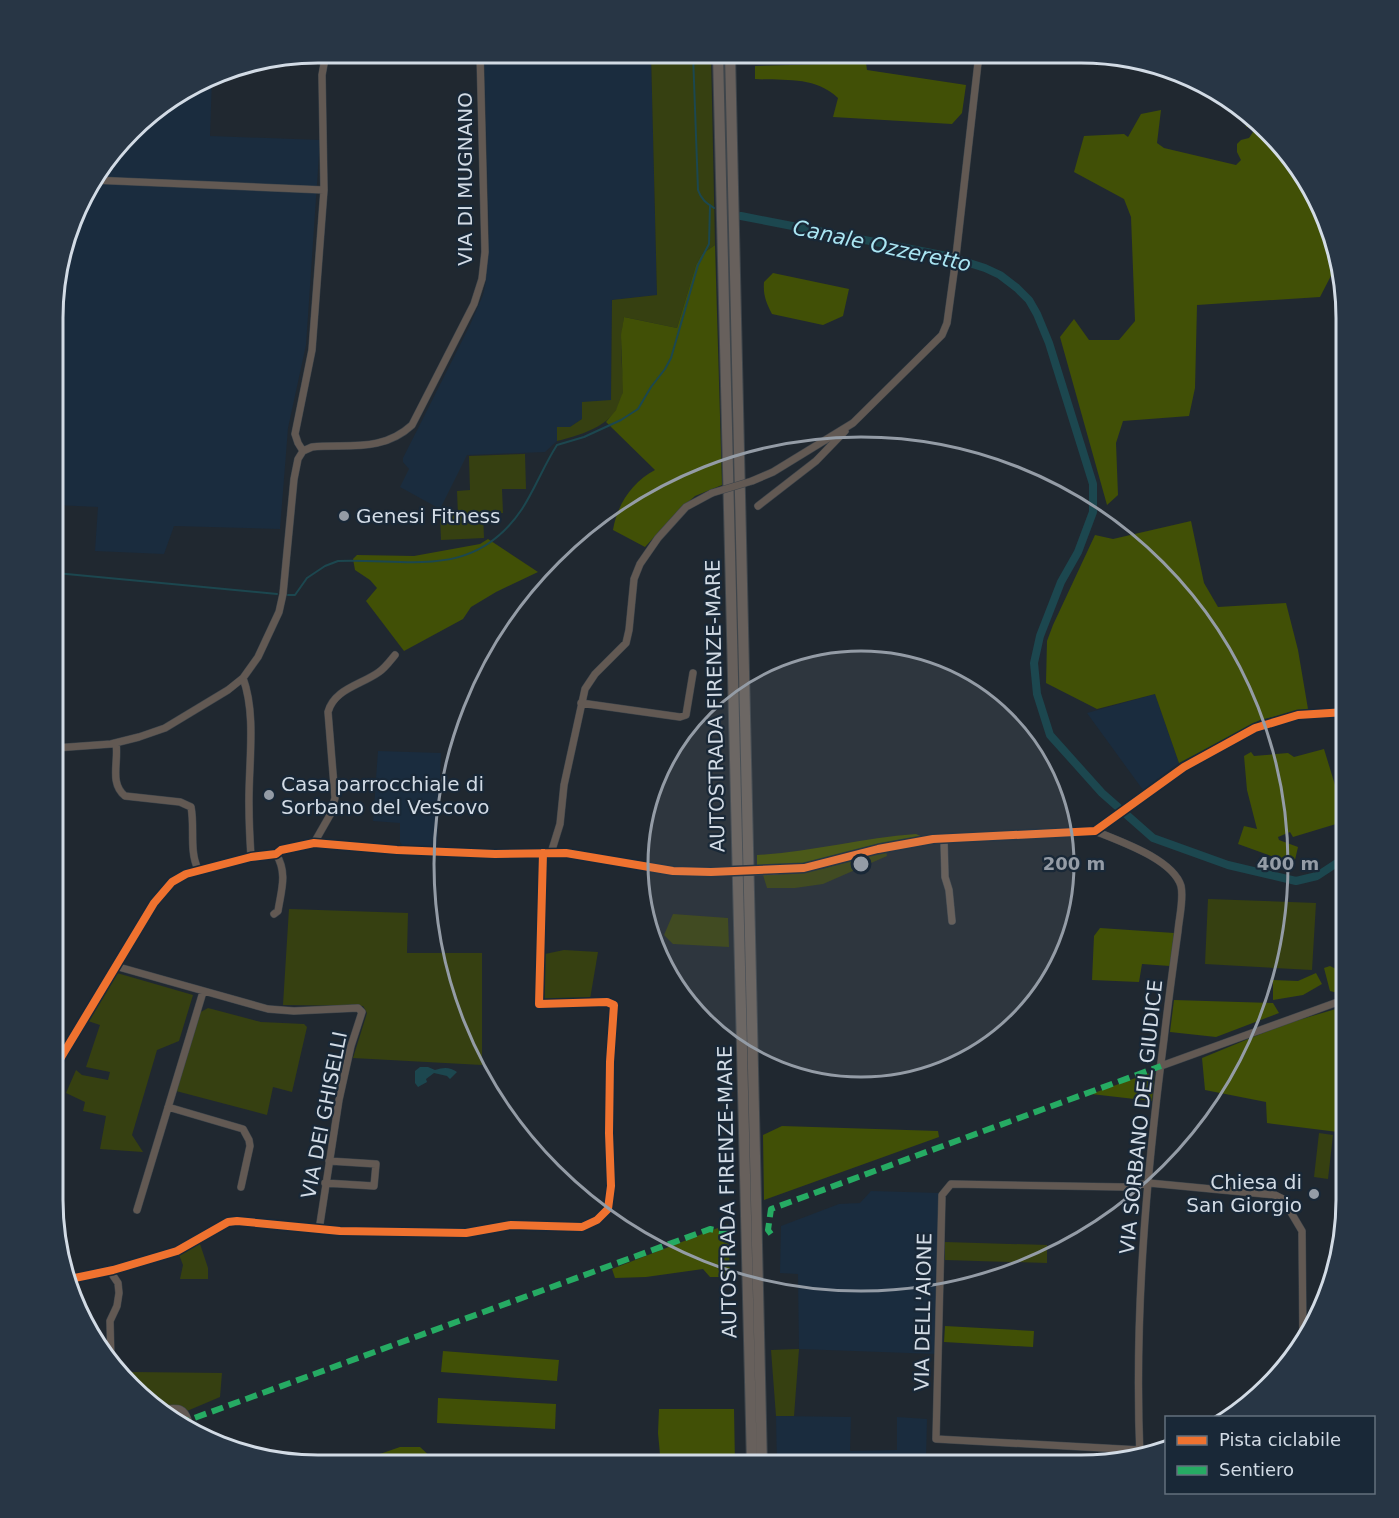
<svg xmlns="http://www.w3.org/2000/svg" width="1399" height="1518" font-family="'DejaVu Sans',sans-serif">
<rect width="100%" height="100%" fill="#202830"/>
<path fill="#1a2c3e" d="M484,53h167l6,242 -45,5 -1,100 -41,27h-13v14l-12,11 -78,3 -27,54 -40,-22 9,-18 -6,-7v-4l67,-133 13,-30 3,-14 3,-46z
M212,78l-2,58 110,4 -14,205 -18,83 -8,101 -106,-3 -10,28 -69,-3 3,-44 -42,-2 2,-239 30,-81 55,-67z
M1155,694l24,69 -36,27 -56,-77z
M378,751l63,2 -4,94 -35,-2 -2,-3v-19l-27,-2z
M871,1191l69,2 -4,161 -137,-5 -1,-75 -18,-1 1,-47 58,-22 21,-1z
M776,1416l75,1 -1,34 47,-1v-33l30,2 -1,39h-14v7h-135z"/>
<path fill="#364011" d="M651,53l60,1 4,191 -13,9 -6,11 -19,63 -53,-11c-3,18 -3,34 -2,51 1,8 2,17 1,24 -5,33 -39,42 -66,49v-14h13l12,-8v-17l29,-2 1,-100 45,-5z
M525,454l1,35h-24l1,24 -20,1 1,24 -43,2 -1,-24 18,-1 -1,-24 13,-1 -1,-34z
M886,850l1,6 -64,28 -28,4h-28l-4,-13 59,-6z
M1208,899l108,4 -4,67 -107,-6z
M289,909l119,4 -1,40h75v112l-129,-7 14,-45 -4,-7 -80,-1z
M673,914l55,4 1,29 -56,-3 -9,-9z
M564,950l34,2 -8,47 -46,1 1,-46z
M117,973l76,22 -14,46 -22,9 -25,85 11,17 -43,-3 6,-33 -23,-5 2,-9 -19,-9 10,-23 6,5 26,5 2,-8 -24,-5 14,-42 -12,-4 25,-46z
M208,1008l53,14 43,2 3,3 -15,65 -19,-5 -6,28 -91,-24 23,-78z
M1319,1133l14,2 -5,44 -14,-2z
M199,1241l9,27v11h-28l3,-14 -5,-13z
M945,1242l102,3v18l-102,-3z
M799,1349l-5,67h-18l-5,-66z
M131,1372l91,1 -2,24 -33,14 -14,-4 -13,-1 -29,-27z"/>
<path fill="#415006" d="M866,63l1,7 99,15 -4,28 -10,11 -119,-7 5,-19c-24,-22 -52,-17 -83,-19v-13z
M1161,110l-4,33 7,5 72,17 5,-5 -4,-8v-8l4,-4 8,-2 4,-6 -1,-5h-6l1,-12 55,56 31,62 6,33h-3l-16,31 -123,8 -2,83 -6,28 -66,5 -7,22 2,52 -11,10 -47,-168 14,-18 15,21h30l16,-19 -4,-104 -7,-18 -50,-27 10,-36 40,-2 4,3 13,-23z
M715,245l7,240 -27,11 -18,16 -32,35 -32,-17c4,-25 19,-48 42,-60l-49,-48 10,-12 7,-18 -2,-57 3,-18 53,11 19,-63 6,-11z
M773,273l76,16 -6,27 -20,9 -51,-11c-6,-12 -9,-19 -8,-32z
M1191,521l13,62 14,24 68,-4 12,47 10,59 -48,11 -81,43 -24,-69 -58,15 -51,-26 1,-42 6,-16 42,-90 18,4z
M488,539l50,33 -42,20 -25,15 -8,12 -59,32 -38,-50 11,-13 -7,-8 -15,-10 -2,-11 4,-4 57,1 66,-12z
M1324,749l22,72 -53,16 -3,-5 -12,5 1,3 19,7 -4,17 -56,-20 6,-18 13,3 -10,-39 -3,-34 7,-4 3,4 34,-3 6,4z
M916,834l7,3 -66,15 -46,14 -54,3v-14c54,-3 105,-17 159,-21z
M1100,928l74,5 -4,33 -28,-2 -3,18 -47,-2 2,-44z
M1330,966l16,8v16l-8,3 -8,-2 -6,-23z
M1316,973l6,11 -19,11 -30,5v-20l25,1z
M1174,1000l99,3 6,10 -63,24 -46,-5z
M1346,1006v127l-79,-10 -1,-21 -61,-12 -3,-32 83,-34z
M1155,1071l-3,30 -61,-7z
M782,1126l156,5 1,6 -175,63 -1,-65z
M728,1224l2,53h-20l-7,-8 -57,8 -31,1 -3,-9z
M945,1326l89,5 -1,16 -89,-5z
M443,1351l116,9 -2,21 -116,-9z
M438,1398l118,6 -1,25 -118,-6z
M659,1409h75l1,56h-74l-3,-32z
M400,1447h20l15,14 -8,4h-50v-10z"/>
<path fill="#1c474f" d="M420,1067h8l7,3c9,-3 15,-3 22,2l-7,7 -3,-3 -13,-3 -8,6 1,3 -9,5 -3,-4v-12z"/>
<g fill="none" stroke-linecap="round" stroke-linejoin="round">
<path stroke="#1c474f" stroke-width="2" d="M693,54l5,136c3,9 8,13 16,18
M56,573l221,21
M288,595h7l12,-17 18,-12 13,-5c71,-3 136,20 184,-52 13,-20 22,-44 35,-64l27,-8 37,-17 17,-11 13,-22 14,-18 6,-11 27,-93 11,-21 1,-39"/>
<path stroke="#1c474f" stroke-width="8" d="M741,216l206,40 38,12 15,7 17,13 12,12 8,14 12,29 44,141v28l-15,40 -17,30 -21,54 -6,27 3,31 13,41 52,58 51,45 75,27 68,16 21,-5 29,-19"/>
<defs>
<path id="minor" d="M92,180l232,10
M303,451l-5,-8 -3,-9 17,-84 12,-160 -2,-115 4,-22
M752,481l21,-9 80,-49 89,-88 5,-12 8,-58 24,-211
M758,506l58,-45 29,-30
M243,678c14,38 5,88 6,129 0,17 1,34 2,50
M581,703l99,14 6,-2 7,-42
M116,743c3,19 -7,40 9,53l55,6 11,5c4,20 -2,44 7,62
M55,748l56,-4 28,-7 26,-9 63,-38 15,-12 15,-21 21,-45 4,-18 11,-115 4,-20 5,-8 9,-4c37,-3 71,5 100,-22l62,-121 8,-25 3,-27 -5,-199
M1095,831c24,10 78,28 86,55 3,13 -2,32 -3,45 -5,36 -10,72 -14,108 -18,138 -30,279 -24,418
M944,840l1,37 4,13 3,31
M314,843l16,-28 5,-17 -7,-86c6,-23 33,-27 51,-40 6,-4 11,-11 16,-17
M551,853l9,-29 4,-39 21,-96 10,-15 31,-31 3,-13 5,-51 6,-15 18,-26 28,-31 26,-14
M773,871l31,-3 74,-19 55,-10 162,-8 89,-64 71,-39 43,-13 48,-3
M274,914l4,-3c3,-20 10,-38 -2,-57
M115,966l153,43 26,2 64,-3 4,4 -11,34 -12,54 -20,130
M1161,1066l185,-67
M54,1069l100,-166 18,-21 14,-8 65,-17 25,-3 5,-4 33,-7 83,7 98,4 71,-1 107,18 38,1
M168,1107l75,22 6,11 1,6 -9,41
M325,1183l49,3 2,-22 -47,-3
M137,1210l66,-218
M110,1271l8,12 1,10 -2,13 -7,15 1,40
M65,1280l48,-10 64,-19 51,-29 9,-1 103,10 126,2 45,-8 71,2 15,-7 11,-11 3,-23 -2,-53 1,-71 4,-57 -7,-3 -68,2 4,-151
M162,1409c14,0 21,-4 26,11
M1140,1450l-204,-11 6,-244 9,-11 173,3 25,-4 126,12 8,4 19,32 1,111"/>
<path id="highway" d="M718,54l34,1411
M730,54l32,1411"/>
</defs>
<use href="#minor" stroke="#3e454b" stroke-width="8"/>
<use href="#highway" stroke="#3e454b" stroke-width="12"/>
<use href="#minor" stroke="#625953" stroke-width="7"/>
<use href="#highway" stroke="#67605c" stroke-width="10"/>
<defs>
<path id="minor-bridge" d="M712,493l40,-12
M711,872l62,-1"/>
</defs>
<use href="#minor-bridge" stroke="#3e454b" stroke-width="8" stroke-linecap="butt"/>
<use href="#minor-bridge" stroke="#625953" stroke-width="7"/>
<path stroke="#26ab63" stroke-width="6" stroke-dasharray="12 6" stroke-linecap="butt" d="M771,1234l-3,-4 3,-21 390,-143
M178,1424l532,-195 19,4v2"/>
<defs>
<path id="cycleway" d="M54,1069l100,-166 18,-21 14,-8 65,-17 25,-3 5,-4 33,-7 83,7 98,4 71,-1 107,18 38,1 93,-4 74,-19 55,-10 162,-8 89,-64 71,-39 43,-13 48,-3
M65,1280l48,-10 64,-19 51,-29 9,-1 103,10 126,2 45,-8 71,2 15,-7 11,-11 3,-23 -2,-53 1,-71 4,-57 -7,-3 -68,2 4,-151"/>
</defs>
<use href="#cycleway" stroke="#192837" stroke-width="11"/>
<use href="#cycleway" stroke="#ef722f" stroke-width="8"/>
</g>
<circle cx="861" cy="864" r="213" fill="#949ca6" fill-opacity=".12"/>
<g fill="none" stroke="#949ca6" stroke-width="3">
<circle cx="861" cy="864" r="213"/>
<circle cx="861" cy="864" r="427"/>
</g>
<g fill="#949ca6" stroke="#192837" stroke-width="2">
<circle cx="344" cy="516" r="6"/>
<circle cx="269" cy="795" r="6"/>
<circle cx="1314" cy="1194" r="6"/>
</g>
<g text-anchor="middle" stroke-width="4.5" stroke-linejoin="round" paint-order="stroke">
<g font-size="20" fill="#d2dbe5" stroke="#192837">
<text transform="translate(465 179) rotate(-90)" y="7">VIA DI MUGNANO</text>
<text transform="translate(715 706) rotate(-91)" y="7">AUTOSTRADA FIRENZE-MARE</text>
<text transform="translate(324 1115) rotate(-79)" y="7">VIA DEI GHISELLI</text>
<text transform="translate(1141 1117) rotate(-84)" y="7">VIA SORBANO DEL GIUDICE</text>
<text transform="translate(727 1192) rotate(-91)" y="7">AUTOSTRADA FIRENZE-MARE</text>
<text transform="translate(923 1312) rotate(-89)" y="7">VIA DELL'AIONE</text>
</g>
<g font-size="20" fill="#d2dbe5" stroke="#192837" text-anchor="start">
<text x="356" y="523">Genesi Fitness</text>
<text x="281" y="791">Casa parrocchiale di<tspan x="281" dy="23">Sorbano del Vescovo</tspan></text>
<text x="1302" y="1189" text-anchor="end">Chiesa di<tspan x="1302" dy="23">San Giorgio</tspan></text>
</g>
<g font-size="21" font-style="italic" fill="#aae6f3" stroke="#192837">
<text transform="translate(882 246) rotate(12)" y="7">Canale Ozzeretto</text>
</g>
</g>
<path d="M0 0H1399V1518H0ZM318 63H1081A255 255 0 0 1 1336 318V1200A255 255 0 0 1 1081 1455H318A255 255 0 0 1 63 1200V318A255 255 0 0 1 318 63Z" fill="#283645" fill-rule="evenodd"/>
<path fill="none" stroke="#d2dbe5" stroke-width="3" d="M318 63H1081A255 255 0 0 1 1336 318V1200A255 255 0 0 1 1081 1455H318A255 255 0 0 1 63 1200V318A255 255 0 0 1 318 63Z"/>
<circle cx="861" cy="864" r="9" fill="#949ca6" stroke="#192837" stroke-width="3"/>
<g font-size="18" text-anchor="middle" font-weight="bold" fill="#949ca6" stroke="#192837" stroke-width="4.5" stroke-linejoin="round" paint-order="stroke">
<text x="1074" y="870">200 m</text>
<text x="1288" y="870">400 m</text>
</g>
<rect x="1165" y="1416" width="210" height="78" fill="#192837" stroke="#63707d" stroke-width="1.5"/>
<rect x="1177" y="1436" width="30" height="9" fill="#ef722f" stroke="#63707d" stroke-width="1.5"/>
<text x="1219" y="1446" font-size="18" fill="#d2dbe5">Pista ciclabile</text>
<rect x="1177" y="1466" width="30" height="9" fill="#26ab63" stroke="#63707d" stroke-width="1.5"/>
<text x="1219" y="1476" font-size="18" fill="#d2dbe5">Sentiero</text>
</svg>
